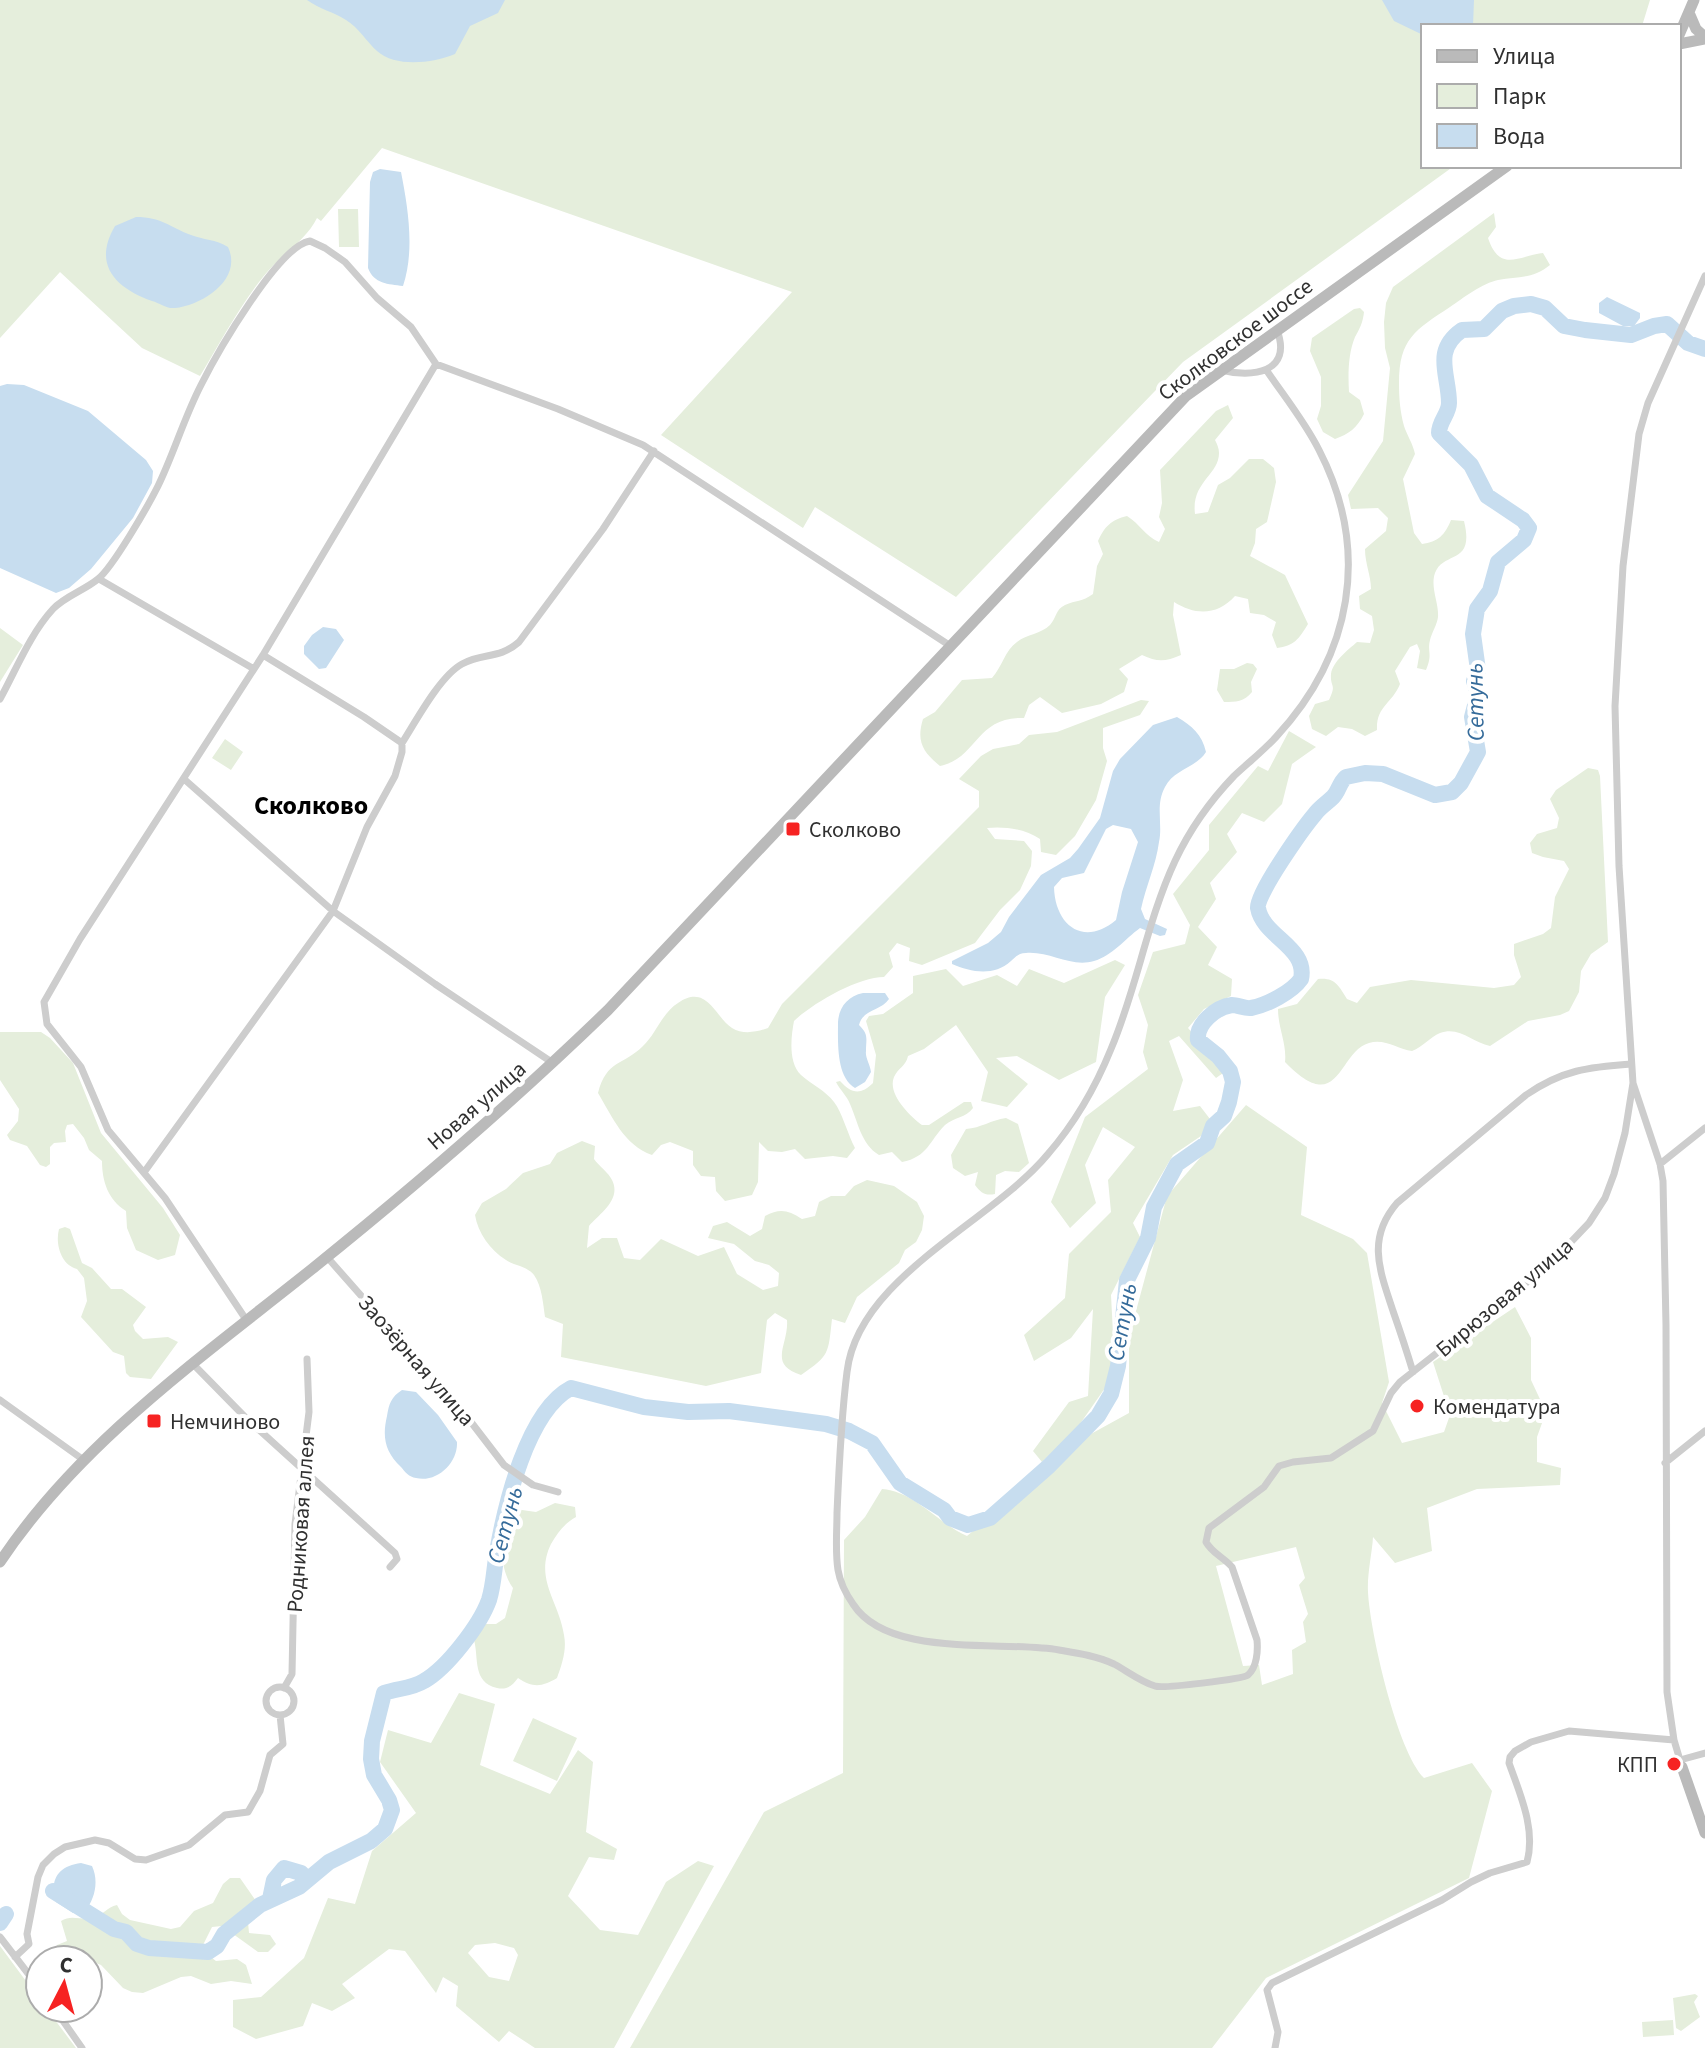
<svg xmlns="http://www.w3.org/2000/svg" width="1705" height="2048" font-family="'Source Sans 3',sans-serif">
<rect width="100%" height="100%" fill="#fff"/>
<path fill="#e5eedc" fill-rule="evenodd" d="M0,0h1650l-8,26h-219v140h31l-271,196 -227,235 -141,-90 -12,21 -142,-93 131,-143 -410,-144 -61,73 -4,-3c-11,23 -38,38 -54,59 -24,30 -43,66 -63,99l-58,-28 -82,-76 -60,66z
M338,209h20l1,38h-20z
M1494,213l2,14 -8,11c12,35 30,18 55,15l7,12c-17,14 -31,11 -52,15 -15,3 -35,18 -48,27 -35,23 -51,32 -51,76 0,15 1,28 5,43 3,9 9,18 11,28l-12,25 11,54 8,11c16,-2 23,-9 29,-24l13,1c11,45 -20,29 -29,52 -5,14 4,30 3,44 -1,8 -6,15 -8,23 -3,12 3,14 -4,30l-9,-2 3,-17 -3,-7 -7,3 -15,24 5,13c-8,20 -24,22 -23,46l-12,6 -13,-7 -14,-2 -12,9 -14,-7 -3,-13 6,-12 14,-4c8,-17 1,-12 2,-26 2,-13 17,-24 26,-32l13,1 4,-13 -2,-14 -12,-7 -1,-13 12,-7c0,-14 -6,-25 -6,-40l21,-18 2,-13 -10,-10 -27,1 -3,-14 35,-54 7,-73 -5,-20 -1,-26 2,-19 7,-16z
M1360,308l4,4c-1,10 -4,16 -9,25 -7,17 -7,38 -6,55l11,8 4,14c-7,14 -15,20 -29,25l-12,-7 -6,-13 4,-13v-29l-11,-26 2,-13 42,-29z
M1228,405l5,13 -18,22c2,4 4,8 4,13 0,22 -28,29 -24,61l13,-2 10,-27 12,-7 19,-19h14l11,9 2,14 -9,40 -11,7 -1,14 -5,13 35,19 23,49c-9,15 -14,22 -31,24l-5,-13 4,-13 -12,-7 -14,-2 -2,-14 -13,-3c-17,19 -39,20 -61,6l-1,13 8,40c-16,7 -24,7 -39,0l-23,14 9,10 -4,13 -23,12 -39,9 -22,-16 -11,8 -5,13c-48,-2 -46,40 -84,48 -17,-14 -24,-24 -17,-47l12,-7 27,-32 30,-2c10,-11 13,-28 25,-36 10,-8 24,-8 33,-17 7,-8 5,-15 15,-20 11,-5 17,-3 28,-11l4,-28 6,-12 -5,-13c7,-15 13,-21 29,-25 13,8 18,20 32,26l6,-13 -6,-12 3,-14 -2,-33 56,-59z
M0,628l23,17 -23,37z
M1247,663l6,1 4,5 -6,13 1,10c-8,10 -16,10 -28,10l-7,-12 3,-21h14z
M1141,700l8,1 -9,14 -37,13v20l4,13 -11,39 -21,36 -19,19 -15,-3 -1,-13c-15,-10 -36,-13 -53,-11l8,11 29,2 8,10 -1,15 -11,24 -20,20 -25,33 -53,22 -13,-4 1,-13 -13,-5 -8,10 4,14 -9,10c-26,0 -71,26 -90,44 -3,16 -6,41 7,54 11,10 24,15 33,27 8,10 14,33 21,46l-8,10 -14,-2 -28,3 -10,-10 -13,3 -14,-1 -9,-9 -1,40 -6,13 -27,6 -9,-10 -1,-14 -14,-1 -8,-11v-14l-23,-9 -9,3 -9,10c-28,-10 -39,-37 -54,-62 9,-34 25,-27 45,-47 13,-12 19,-33 35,-43 29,-20 37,14 54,25 11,7 25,4 36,0l14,-24 197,-197v-16l-20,-12 22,-23 12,-7 26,-5 10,-9 28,-3z
M1289,731l27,16 -24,17 -10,40 -18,18 -22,-9 -15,21 10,18 -27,31 6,16 -18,28 19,20 -9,18 24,14 -1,17 -27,13 -16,19 38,43 -10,7 -37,-42 -10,5 14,39 -10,31 27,-5 10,13 -9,17 -28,19 -40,68 7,14 -29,58 3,58 -9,35 -30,43 -33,31 -9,-11 36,-49 19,-6 5,-87 -22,29 -37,23 -10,-26 41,-37 4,-44 42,-42 -3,-32 27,-33 -32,-20 -18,38 11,38 -26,25 -19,-26 34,-85 63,-48 -5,-17 5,-27 -10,-30 15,-43 32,-8 5,-19 -17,-31 36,-44v-25l49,-59 10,5z
M225,739l18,13 -12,18 -19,-12z
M1588,768l10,2 2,6 8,166 -17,12 -10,17 -2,21 -10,19 -9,4 -32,6 -38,25c-17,-3 -30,-20 -50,-13 -10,4 -17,14 -28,18 -14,-2 -28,-13 -43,-8 -31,8 -29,76 -84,19 2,-18 -7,-34 -7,-53l19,-5 21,-25c17,-2 21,7 29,20l10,4 13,-16 41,-7 83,8 20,-3 7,-8 -7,-22v-11l29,-10 8,-6 4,-31 14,-28 -5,-8 -21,-4 -11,-4 -2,-10 7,-9 20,-6 2,-10 -9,-19 6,-9z
M1115,960l10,5 -20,32 -9,65 -37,18 -42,-24 -21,2 32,26 -21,23 -26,-6 7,-29 -32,-47 -32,24 -16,7c-2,10 -10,12 -14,21 -7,17 16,39 28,48h7l35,-23h7l2,6c-7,10 -19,9 -28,17 -16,16 -17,32 -43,37l-10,-10 -13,3c-18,-11 -21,-33 -29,-51 -3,-8 -10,-14 -14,-22l4,-1c11,12 20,15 33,2l3,-28 -10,-34 3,-5 14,-2 30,-21v-17l33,-7 17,17 34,-11 20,11 12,-17 35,14z
M0,1032h41l9,6 23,25 28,70 62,75 17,27 -5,20 -17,5 -22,-10 -9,-22 -1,-17c-18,-11 -24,-30 -24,-50l-13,-11 -5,-12 -11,-14 -6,1 -2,6 1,11 -12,1 -4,4v17l-4,3 -6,-2 -13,-19 -17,-6 -3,-5 11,-14 1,-12 -19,-29z
M1246,1105l61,42 -6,68 52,24 14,14 22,129 -7,21 20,40 42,-11 6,-17 -17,-53 82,-55 16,31v42l15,32 -9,25v25l24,6 -1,17 -83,4 -50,19 5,43 -37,12 -22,-26c-1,17 -6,37 -5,55 2,40 29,159 56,186l48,-15 20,28 -23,87 -203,100 -54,70h-582l134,-236 79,-39 1,-233 21,-23 17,-28c32,2 57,35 85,47l122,-101 40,-22v-76l38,-141zM1296,1547l9,31 -6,7 9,29 -5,8 3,20 -14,8 1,24 -31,11 -3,-20 -16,1 -27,-100z
M1006,1118l12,6 11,39 -10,9 -14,-1 -9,4 -1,19c-10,2 -14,-1 -20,-9l3,-13 -13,4 -12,-8 -2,-13 15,-26c15,-1 25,-9 40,-11z
M582,1141l13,5 -1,13c5,7 15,14 18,21 10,20 -13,34 -23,46l-2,22 15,-10h15l7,20 16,2 21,-21 37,17 26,-9 13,27 26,16 15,-4 1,-13 -10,-8 -14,-4 -21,-17 -26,-6 5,-12 14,-4 23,14 12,-7 3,-13c15,-8 23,-6 37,3l13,-3 4,-14 12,-6h14l9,-10 13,-6 27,6 23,16 7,14 -2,14 -6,12 -11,8 -6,13 -42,34 -12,26 -13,-4c-4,35 -2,36 -31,56 -34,-11 -12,-30 -14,-55l-12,-7 -8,7 -6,53 -55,13 -145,-29 2,-33 -18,-7c-2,-13 -3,-31 -11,-42 -7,-9 -19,-9 -28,-15 -16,-10 -28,-27 -31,-45l7,-12 24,-14 17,-16 27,-9 7,-11z
M65,1227l5,2 12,34 10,5 19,21h11l24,18 -13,18 2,6 8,8 25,-2 10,5 -27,37 -21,-2 -4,-4 -2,-17 -11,-4 -32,-35 6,-16 -3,-23 -7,-9c-16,-4 -22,-25 -18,-40z
M555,1503l20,4 1,10c-12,7 -18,15 -25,27 -17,35 8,57 13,91 3,15 -2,29 -7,43 -15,9 -24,10 -39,0 -6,8 -11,12 -21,10 -25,-6 -18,-30 -23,-48l12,-16h10l9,-6 8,-30c-15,-20 -15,-60 2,-79l21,3z
M459,1693l36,11 -15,61 70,29 28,-44 15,12 -7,70 31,17 -3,11 -25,-3 -21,39 32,34 38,5 28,-53 32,-21 16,5 -100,182h-79l-26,-17 -10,11 -43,-36 2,-20 -15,-9 -7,16 -31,-42 -16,-2 -47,35 13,14 -23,13 -20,-8 -9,23 -47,13 -23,-12v-27l28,-3 43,-39 24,-60 27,6 17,-53 44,-38 -36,-51 8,-32 43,13zM495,1943l19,5 4,7 -9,26 -20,-4 -21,-24 7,-8z
M533,1718l44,20 -20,43 -44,-20z
M230,1878h10l18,26 -10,18 1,11 21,2 6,9 -8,8h-10l-36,-26 -10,1 -9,18 5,10 8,6 21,-2 9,6 6,19 -21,-3 -20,3 -20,-8 -10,1 -38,16 -11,-1 -9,-4 -22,-23 -13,-5h-29l-4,-5 2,-10 10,-4 -6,-20c11,-7 20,0 33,-3 9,-3 13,-11 23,-13l5,9 8,6 41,9 9,-2 14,-16 19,-8 10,-19z
M0,1946l40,54v8h6l30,40h-76z
M1695,1994l3,2 -4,6 6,15 -19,14 -5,-3 -3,-30z
M1673,2020l1,15 -31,2 -1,-15z"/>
<path fill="#c7ddef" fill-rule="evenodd" d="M307,0h198l-7,13 -28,13 -15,28c-22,9 -59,14 -78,-3 -11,-10 -18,-23 -31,-31 -12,-8 -27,-11 -39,-20z
M1382,0h92l-1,26h-50v9l-29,-14z
M380,169l21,3c7,36 14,78 2,114 -15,-2 -29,-2 -35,-18l2,-86 3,-10z
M136,217c26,0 33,10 55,18 12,5 25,4 37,12 15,32 -25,58 -53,61 -9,1 -15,-5 -23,-7 -36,-13 -60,-36 -37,-75z
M1607,297l33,16v5l-6,8h-11l-24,-13v-10z
M7,384l17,1 64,26 58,49 7,11 -1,12 -19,35 -42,51 -22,19 -13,5 -56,-25v-182z
M323,627l13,2 8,11 -18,28 -7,1 -15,-15v-8l8,-11z
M1177,717c15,9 25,17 29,35 -10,16 -32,17 -41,35 -10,18 -2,37 -6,55 -3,23 -13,44 -18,67l4,10 22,10 -2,6 -5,1 -20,-8c-15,11 -28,28 -46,33 -23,7 -44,-10 -68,-8 -8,0 -10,4 -15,8 -18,16 -40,11 -59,3v-3l36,-18 13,-11 8,-15 32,-42 29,-17 8,-9 22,-31 13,-47 7,-12 33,-34zM1113,825l18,4 7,13 -16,50 -6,28c-32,27 -61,6 -62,-33l8,-9 22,-5 22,-44z
M863,993h22l4,6c-8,12 -26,10 -30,26 10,10 7,13 7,26 -1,7 4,13 5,21l-6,10 -10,6c-19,-11 -17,-46 -17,-66 1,-15 10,-26 25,-29z
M402,1390l14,2 22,23 19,27c1,21 -20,41 -41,36 -7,-1 -11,-6 -15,-11 -16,-15 -19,-30 -14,-51 2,-12 4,-19 15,-26z
M81,1863l11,3c7,15 3,33 -7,45l-12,2 -17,-11c-7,-22 2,-36 25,-39z"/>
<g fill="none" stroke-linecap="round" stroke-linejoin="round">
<path stroke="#c7ddef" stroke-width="16" d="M53,1891l61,38 12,3 11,12 12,4 59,4 9,-6 7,-12 36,-29 39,-18 30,-25 42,-21 14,-12 7,-19 -3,-10 -15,-25 -3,-16 1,-18 12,-48c14,-5 27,-4 40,-12 23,-13 56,-56 65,-81 5,-16 5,-32 8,-48 8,-46 30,-141 74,-164l73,19 44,5 41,-1 97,13 23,7 23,12 28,40 44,27 6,8 18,7 22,-7 59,-52 49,-50 13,-22 7,-28 9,-86 21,-42 6,-31 23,-43 30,-21 6,-17 11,-10 5,-14 4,-20 -3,-11 -12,-15 -20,-16c-2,-16 18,-33 34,-35 6,0 13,4 19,3 16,-3 41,-16 50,-29 7,-32 -38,-42 -43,-71 -2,-14 46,-81 57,-94 5,-7 12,-11 18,-17 6,-6 6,-14 13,-20l19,-4 18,1 52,21 17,-3 9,-9 17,-31 -6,-35 6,-23 -4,-13 4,-11 -5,-36 4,-25 13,-18 8,-29 26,-22 5,-12 -6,-8 -36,-24 -16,-31 -32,-32c0,-12 10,-19 10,-30 0,-29 -17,-52 13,-73l22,-1 18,-18 12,-5 17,-2 14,4 19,18 21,4 46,5 23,-9 13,-2 21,19 17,6
M270,1899l4,-19 10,-12 17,5 6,6
M0,1923l6,-9"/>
<path stroke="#cdcdcd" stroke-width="7" d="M1221,370c31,8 72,3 56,-40
M1267,371c17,25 38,51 52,79 52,101 33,205 -43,287 -13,14 -28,26 -42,39 -24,25 -44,53 -59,85 -28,60 -38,127 -64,188 -15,37 -37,75 -63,105 -57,69 -190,123 -201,218 -6,47 -8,94 -10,141 0,18 -2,39 1,57 2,12 8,24 15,34 35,55 150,36 206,46 18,3 38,6 55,14 13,7 27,18 41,22 7,3 88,-7 93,-11 9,-8 10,-24 9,-35l-25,-73c-9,-10 -20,-14 -26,-25l3,-14 55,-41 15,-21 14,-4 38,-4 42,-27 18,-38 9,-11 150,-118 39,-41 16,-25 9,-24 11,-41 8,-50
M99,579l155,90
M263,655l101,62 38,26c14,-22 38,-67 60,-79 22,-12 36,-4 57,-22l84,-113 51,-78
M0,699c16,-29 30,-65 53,-90 12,-13 32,-19 45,-30 15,-12 50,-73 60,-93 16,-33 26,-68 43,-101 15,-30 77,-139 109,-144l15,7 20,14 32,36 34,29 25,37 122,45 85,36 306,200
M184,779l149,132 102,73 118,79
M1660,1164l45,-36
M145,1171l188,-260 34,-84 28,-51 7,-24v-9
M327,1257l134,152 43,56 29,20 25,7
M247,1321l-82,-123 -57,-68 -27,-63 -34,-43 -3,-22 36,-63 183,-284 173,-291
M193,1364l52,53 150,136 2,6 -7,8
M1413,1372c-6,-20 -13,-41 -20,-61 -13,-40 -27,-72 4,-108l129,-108c36,-25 63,-28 105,-31
M0,1400l85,61
M1665,1463l40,-32
M266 1701a14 14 0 1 1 28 0a14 14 0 1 1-28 0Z
M284,1688l8,-14 3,-150 14,-112 -2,-53
M1680,1760l25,-7
M1682,1767l-8,-27 -7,-48 -1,-367 -3,-144 -3,-17 -27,-81 -14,-217 -4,-160 8,-140 16,-132 9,-31 57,-127
M0,1937l40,52
M15,1957l14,-13 -2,-10 11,-57 5,-12 11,-11 11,-7 30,-7 14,3 26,16 11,1 43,-15 36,-30 23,-3 12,-21 10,-36 13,-11 -3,-29
M54,2008l28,40
M1275,2048l3,-16 -11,-42 5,-7 170,-83 29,-18 19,-9 37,-11c9,-33 -7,-68 -18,-99l1,-6 5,-6 16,-9 38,-11 105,9"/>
<path stroke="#bababa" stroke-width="11" d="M1690,15l6,14 9,8
M1679,35l15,-35
M1679,44l26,-5
M0,1562c79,-119 202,-205 312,-293 102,-82 202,-168 296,-259l578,-614 321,-230
M1682,1767l23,66"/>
</g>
<g fill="#f62322" stroke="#fff" stroke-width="3">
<rect x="785" y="821" width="16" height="16" rx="4"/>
<circle cx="1417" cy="1406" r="8"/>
<rect x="146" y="1413" width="16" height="16" rx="4"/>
<circle cx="1674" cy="1764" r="8"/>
</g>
<g text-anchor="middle" stroke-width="8" stroke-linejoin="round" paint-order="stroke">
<g font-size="22" fill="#303030" stroke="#fff">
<text transform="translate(1235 339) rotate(-37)" y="8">Сколковское шоссе</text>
<text transform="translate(476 1105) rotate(-41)" y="8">Новая улица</text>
<text transform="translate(1504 1297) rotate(-40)" y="8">Бирюзовая улица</text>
<text transform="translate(417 1360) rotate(49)" y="8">Заозёрная улица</text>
<text transform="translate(300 1524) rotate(-86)" y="8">Родниковая аллея</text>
</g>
<g font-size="22" fill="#303030" stroke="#fff" text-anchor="start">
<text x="809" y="837">Сколково</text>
<text x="1433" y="1414">Комендатура</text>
<text x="170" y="1429">Немчиново</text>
<text x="1658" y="1772" text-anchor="end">КПП</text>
</g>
<g font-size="24" font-style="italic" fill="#356b9a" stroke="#fff">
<text transform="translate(1475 702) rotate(-91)" y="8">Сетунь</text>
<text transform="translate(1122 1322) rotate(-80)" y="8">Сетунь</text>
<text transform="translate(505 1525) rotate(-75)" y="8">Сетунь</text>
</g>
<g font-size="26" font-weight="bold" fill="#000" stroke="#fff">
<text x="311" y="814">Сколково</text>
</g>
</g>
<rect x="1421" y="24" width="260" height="144" fill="#ffffff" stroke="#acacac" stroke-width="2"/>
<rect x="1437" y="50" width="40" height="12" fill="#bababa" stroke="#acacac" stroke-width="2"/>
<text x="1493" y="64" font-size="24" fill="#303030">Улица</text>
<rect x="1437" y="84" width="40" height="24" fill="#e5eedc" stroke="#acacac" stroke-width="2"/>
<text x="1493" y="104" font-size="24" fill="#303030">Парк</text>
<rect x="1437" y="124" width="40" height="24" fill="#c7ddef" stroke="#acacac" stroke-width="2"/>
<text x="1493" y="144" font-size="24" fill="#303030">Вода</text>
<g transform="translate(64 1984) rotate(6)"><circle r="38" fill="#ffffff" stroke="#acacac" stroke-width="2"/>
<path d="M0-6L14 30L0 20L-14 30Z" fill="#f62322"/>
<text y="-12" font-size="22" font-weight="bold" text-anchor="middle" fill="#303030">С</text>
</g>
</svg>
